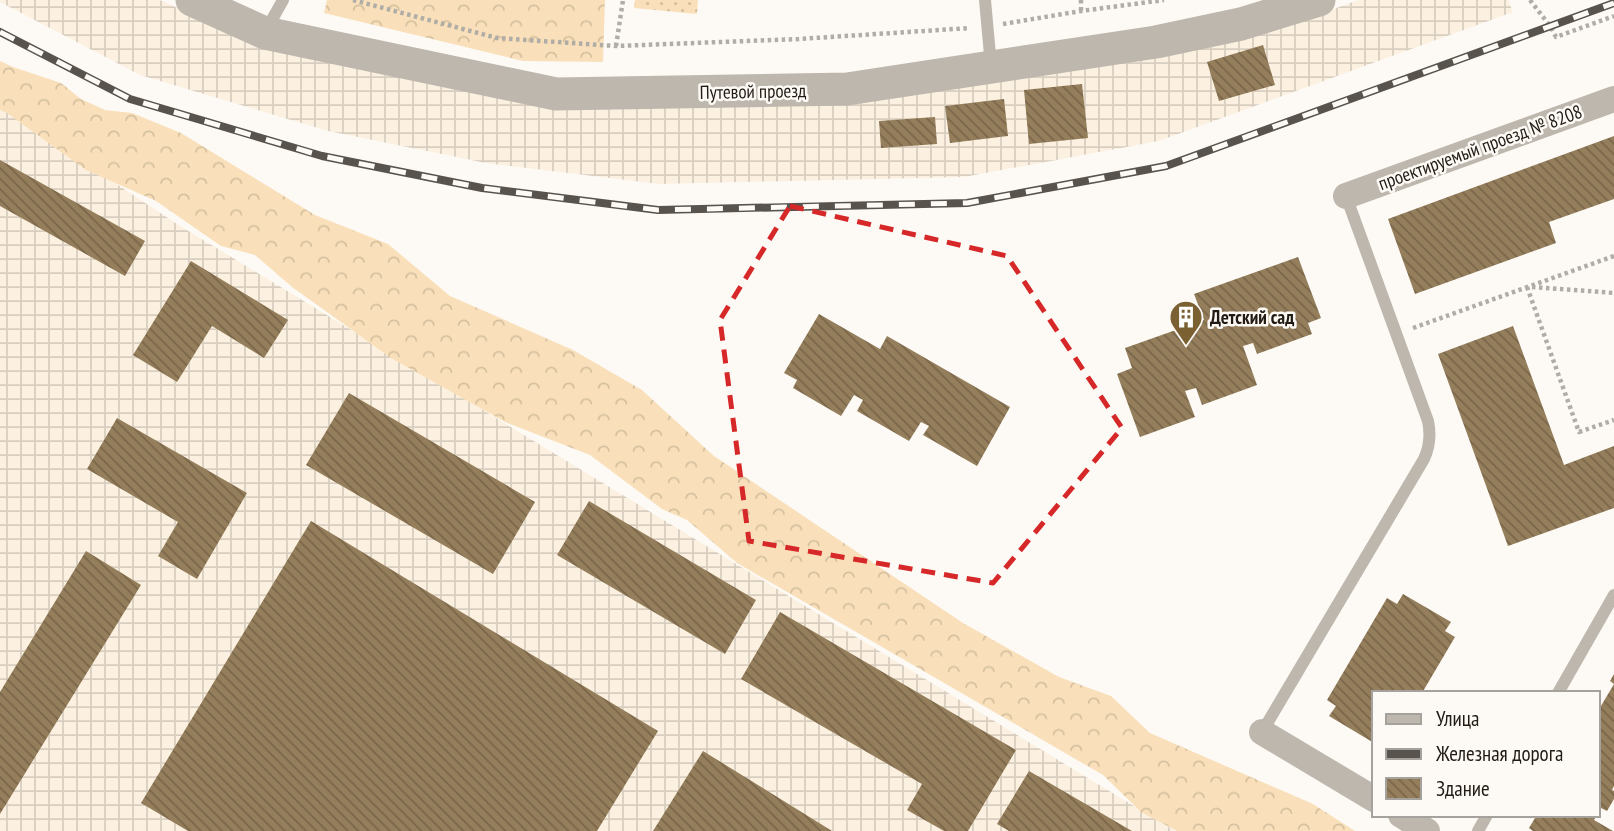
<svg xmlns="http://www.w3.org/2000/svg" width="1614" height="831" font-family="'PT Sans Narrow',sans-serif">
<defs>
<pattern id="industrial-grid" width="8" height="8" patternUnits="userSpaceOnUse" patternTransform="scale(1.75)"><rect width="8" height="8" fill="#fcf1e0"/><path d="M0 4h8M4 0v8" fill="none" stroke="#d8cebf"/></pattern>
<pattern id="green-dots" width="8" height="8" patternUnits="userSpaceOnUse" patternTransform="scale(1.75)"><rect width="8" height="8" fill="#f9e0ba"/><path d="M2 2h.1M6 6h.1" fill="none" stroke="#d5c09f" stroke-width="1.8" stroke-linecap="round"/></pattern>
<pattern id="forest-crowns" width="20" height="18" patternUnits="userSpaceOnUse" patternTransform="scale(1.75)"><rect width="20" height="18" fill="#f9e0ba"/><path d="M2 6a3 3 0 1 1 6 0M12 15a3 3 0 1 1 6 0" fill="none" stroke="#d5c09f"/></pattern>
<pattern id="building-back-hatch" width="6" height="6" patternUnits="userSpaceOnUse" patternTransform="scale(1.75)"><rect width="6" height="6" fill="#957e5b"/><path d="M-1 5l2 2M0 0l6 6M5-1l2 2" fill="none" stroke="#79664a"/></pattern>
</defs>
<rect width="100%" height="100%" fill="#fdfaf6"/>
<path fill="url(#industrial-grid)" d="M0,0h160l100,45 295,62 293,-5 480,-91 30,-11h150l5,12 -354,129 -195,36 -305,7 -173,-21 -158,-32 -188,-56 -140,-73z
M0,107l177,117 998,607h-1175z"/>
<path fill="url(#green-dots)" d="M635,0h63l-1,14 -63,-6z"/>
<path fill="url(#forest-crowns)" d="M327,0h278l-2,62 -80,-1 -199,-48z
M0,61l13,6 48,16 20,16 24,11 27,3 49,20 134,82 73,29 62,52 123,54 69,40 72,66 249,167 96,54 52,19 39,37 163,71 42,27h-178l-36,-19 -38,-37 -366,-212 -50,-43 -25,-11 -72,-54 -85,-33 -114,-64 -99,-71 -37,-32 -34,-9 -65,-45 -70,-31 -79,-57 -7,-3z"/>
<path fill="url(#building-back-hatch)" d="M1263,45l12,40 -56,16 -12,-39z
M1082,84l6,54 -59,6 -5,-54z
M1004,99l4,37 -58,7 -5,-37z
M935,117l2,27 -56,4 -2,-27z
M1614,136v63l-65,23 7,21 -141,51 -27,-75z
M0,160l145,81 -20,35 -125,-70z
M1298,257l23,61 -13,5 4,11 -55,20 -4,-11 -10,3 14,39 -55,20 -6,-17 -11,3 10,26 -55,20 -23,-63 15,-6 -7,-20 79,-28 -10,-26z
M191,261l97,59 -24,38 -52,-32 -35,56 -44,-27z
M819,314l61,35 7,-13 123,71 -33,59 -54,-31 6,-9 -8,-4 -12,19 -52,-30 6,-11 -9,-5 -13,21 -48,-28 4,-8 -13,-7z
M1513,326l51,139 50,-19v62l-106,38 -70,-192z
M349,393l186,109 -42,72 -187,-109z
M117,418l130,75 -50,86 -39,-23 20,-34 -91,-53z
M589,501l167,99 -31,54 -168,-99z
M311,521l347,210 -61,100h-409l-47,-28z
M86,551l55,34 -141,229v-122z
M1403,594l48,28 -6,9 10,6 -33,56h-48v50l-45,-27 7,-10 -9,-6 60,-102 10,6z
M780,612l236,138 -48,81h-24l-37,-21 15,-26 -181,-105z
M1614,674v112l-2,4 2,1v8l-7,12 -6,-3 -3,4v-101l16,-27 -4,-3z
M703,751l129,80h-179z
M1029,771l103,60h-123l-12,-7z
M1530,815h67l-3,5 19,11h-80l-4,-3 6,-10z"/>
<g fill="none" stroke-linecap="round" stroke-linejoin="round">
<path stroke="#b0aca6" stroke-width="4.5" stroke-dasharray="3.5 3.5" stroke-linecap="butt" d="M353,0l144,38 119,8 183,-7 171,-11
M1081,0v11
M1530,0l20,26 6,11 58,-21
M1003,24l78,-13 83,-11
M616,46l7,-46
M1527,287l52,145 35,-12
M1532,287l82,6
M1413,328l201,-72"/>
<path stroke="#bdb7ad" stroke-width="12" d="M985,0l6,66
M265,32l18,-32
M1558,693l56,-98
M1262,732l162,-273c6,-13 7,-24 4,-38l-82,-225
M1478,831l9,-16"/>
<path stroke="#bdb7ad" stroke-width="26" d="M1346,196l268,-97
M1262,732l112,67
M1401,815l26,16"/>
<path stroke="#bdb7ad" stroke-width="33" d="M192,0l73,33 291,61 291,-5 309,-47 85,-18 78,-24"/>
<defs>
<path id="rail" d="M0,32l130,67 192,57 160,32 176,22 309,-7 199,-37 448,-163"/>
</defs>
<use href="#rail" stroke="#58534d" stroke-width="8"/>
<use href="#rail" stroke="#fdfaf6" stroke-width="5" stroke-dasharray="16" stroke-linecap="butt"/>
</g>
<path fill="none" stroke="#d62828" stroke-width="5" stroke-dasharray="14 9" stroke-linejoin="round" d="M790,206l217,50 115,172 -129,155 -244,-42 -29,-221z"/>
<defs>
<symbol id="building-pin" viewBox="-11 -11 22 30"><path d="M0 17L-7.5 6A9.5 9.5 0 1 1 7.5 6Z" fill="#7b6032" stroke="#fdfaf6"/><path d="M-4-6H4V6H1V3H-1V6H-4ZM-2.5-4.3h1.7v1.8h-1.7ZM.8-4.3h1.7v1.8H.8ZM-2.5-1h1.7V.8h-1.7ZM.8-1h1.7V.8H.8Z" fill="#fff"/></symbol>
</defs>
<g fill-rule="evenodd">
<use href="#building-pin" x="1167" y="298" width="38" height="52"/>
</g>
<g text-anchor="middle" stroke-width="5" stroke-linejoin="round" paint-order="stroke">
<g font-size="19" fill="#211b14" stroke="#fdfaf6">
<text transform="translate(753 91) rotate(-1)" y="7">Путевой проезд</text>
<text transform="translate(1480 147) rotate(-20)" y="7">проектируемый проезд № 8208</text>
</g>
<g font-size="19" font-weight="bold" fill="#211b14" stroke="#fdfaf6" text-anchor="start">
<text x="1210" y="324">Детский сад</text>
</g>
</g>
<rect x="1372" y="691" width="228" height="126" fill="#fdfaf6" stroke="#a5a19c" stroke-width="2"/>
<rect x="1386" y="714" width="35" height="10" fill="#bdb7ad" stroke="#a5a19c" stroke-width="2"/>
<text x="1436" y="726" font-size="21" fill="#211b14">Улица</text>
<rect x="1386" y="749" width="35" height="10" fill="#58534d" stroke="#a5a19c" stroke-width="2"/>
<text x="1436" y="761" font-size="21" fill="#211b14">Железная дорога</text>
<rect x="1386" y="778" width="35" height="21" fill="url(#building-back-hatch)" stroke="#a5a19c" stroke-width="2"/>
<text x="1436" y="796" font-size="21" fill="#211b14">Здание</text>
</svg>
